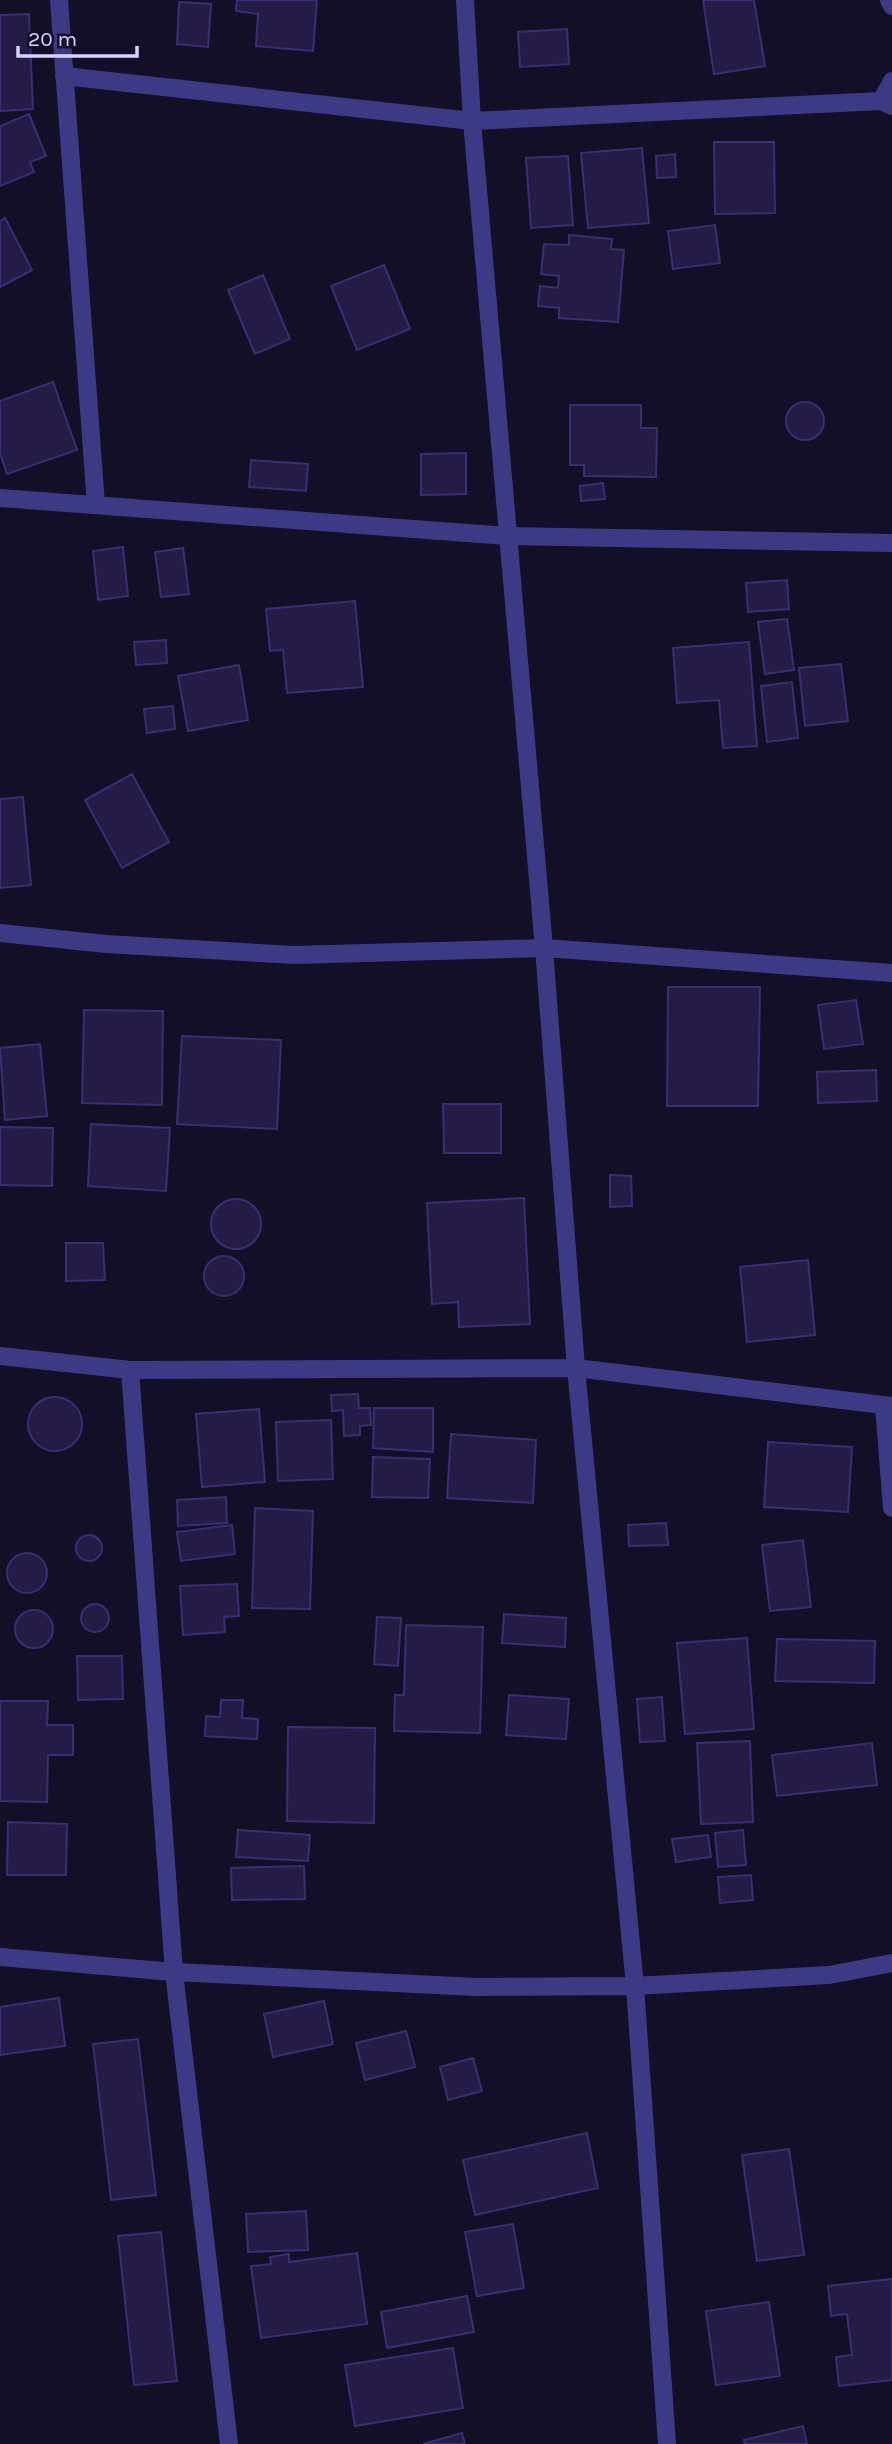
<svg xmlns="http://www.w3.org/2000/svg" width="892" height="2444" font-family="Karla,sans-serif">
<rect width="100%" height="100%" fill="#130f26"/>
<path fill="#241b47" stroke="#3b2d73" stroke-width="2" d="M237,0h80l-4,51 -57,-5 2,-32 -22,-3z
M703,0h51l11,66 -51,8z
M179,2l32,2 -3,43 -31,-3z
M29,14l4,95 -33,2v-96z
M567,29l2,35 -49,3 -2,-35z
M29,114l17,42 -16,6 4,10 -34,14v-60z
M714,142h60l1,71 -60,1z
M642,148l7,75 -61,5 -7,-75z
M675,154l1,23 -19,1 -1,-22z
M568,156l5,69 -42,3 -5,-70z
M5,218l27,52 -32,17v-66z
M715,225l5,38 -47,6 -5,-38z
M569,235l43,4 -1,10 13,1 -6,72 -59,-4v-10l-21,-2 2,-20 18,2 1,-12 -18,-2 3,-30 25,1z
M384,265l26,64 -53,21 -26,-64z
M263,275l27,64 -35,15 -27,-64z
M53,382l24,68 -70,24 -7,-21v-52z
M786 421a19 19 0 1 1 38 0a19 19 0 1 1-38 0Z
M570,405h71v23h16l-1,49 -72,-1v-11h-14z
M466,453v41l-45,1v-41z
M251,460l57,4 -2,27 -57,-4z
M603,483l2,16 -24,2 -1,-15z
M123,547l5,49 -30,4 -5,-49z
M183,548l6,46 -28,3 -6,-45z
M787,580l2,29 -41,3 -2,-29z
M355,601l8,86 -76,6 -4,-43 -13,1 -4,-42z
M787,619l7,51 -29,4 -7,-52z
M166,640l1,23 -31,2 -2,-23z
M749,642l8,104 -34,2 -4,-48 -42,3 -4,-55z
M841,664l7,57 -43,5 -6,-58z
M239,665l9,55 -60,11 -10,-55z
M792,682l6,56 -31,4 -6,-56z
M173,706l2,23 -28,4 -3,-24z
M132,774l37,68 -47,26 -37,-68z
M23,797l8,88 -31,3v-89z
M668,987h92l-2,119h-91z
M856,1000l7,44 -39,5 -6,-44z
M84,1010l79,1 -1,94 -80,-2z
M182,1036l99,4 -4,89 -100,-5z
M40,1044l7,72 -42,4 -5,-72z
M876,1070l1,31 -59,2 -1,-31z
M443,1104h58v49h-57z
M91,1124l79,4 -4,63 -78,-5z
M0,1127l53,1 -1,58 -52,-1z
M610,1175l21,1 1,30 -22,1z
M524,1198l6,126 -71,3 -1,-25 -26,2 -5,-101z
M211 1224a25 25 0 1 1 50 0a25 25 0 1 1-50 0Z
M66,1243h37l2,37 -39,1z
M204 1276a20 20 0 1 1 40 0a20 20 0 1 1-40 0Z
M808,1260l7,75 -68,7 -7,-75z
M358,1394l1,14h11l1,17 -11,1v9l-16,1 -1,-26 -11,1 -1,-16z
M28 1424a27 27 0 1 1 54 0a27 27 0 1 1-54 0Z
M374,1408h59v44l-60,-4z
M259,1409l6,73 -63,5 -6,-73z
M331,1420l2,59 -55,2 -2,-59z
M451,1434l85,6 -3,63 -86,-5z
M768,1442l84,5 -4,65 -84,-5z
M373,1457l57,2 -2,39 -56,-1z
M226,1497l1,26 -49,3 -1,-26z
M255,1508l58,3 -3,98 -58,-1z
M666,1523l2,22 -39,1 -1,-21z
M232,1525l3,29 -54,7 -4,-29z
M76 1548a13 13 0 1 1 26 0a13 13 0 1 1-26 0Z
M803,1540l8,67 -41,4 -8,-66z
M7 1573a20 20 0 1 1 40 0a20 20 0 1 1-40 0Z
M237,1584l2,32 -15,1 1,15 -42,3 -3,-49z
M81 1618a14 14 0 1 1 28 0a14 14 0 1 1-28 0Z
M15 1629a19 19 0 1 1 38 0a19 19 0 1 1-38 0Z
M504,1614l62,4 -1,29 -63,-4z
M377,1617l24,1 -3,48 -24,-2z
M406,1625l77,2 -3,106 -86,-2 1,-36h9z
M747,1638l7,91 -69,5 -8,-91z
M777,1639l98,2 -1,42 -99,-2z
M77,1656h45l1,43 -45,1z
M509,1695l60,4 -3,40 -60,-4z
M662,1697l3,44 -25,1 -3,-43z
M221,1700h22l-1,18 16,1 -1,20 -52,-3 1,-20 14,1z
M0,1701h48l-1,24h26v30h-25l-1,47 -47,-1z
M288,1727l87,1 -1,95 -87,-2z
M750,1741l3,81 -52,2 -4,-81z
M872,1743l5,42 -100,11 -5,-41z
M8,1822l59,2 -1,51h-59z
M238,1830l72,5 -2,26 -72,-4z
M743,1830l3,35 -28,2 -3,-34z
M708,1835l3,22 -35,5 -4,-23z
M304,1866l1,33 -73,1 -1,-32z
M751,1875l2,25 -33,3 -2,-26z
M59,1998l6,48 -65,9v-48z
M324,2001l9,43 -60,13 -9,-43z
M406,2031l9,36 -50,13 -9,-37z
M138,2039l18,156 -45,5 -18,-156z
M473,2058l9,33 -34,9 -8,-33z
M587,2133l11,55 -123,27 -12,-55z
M789,2149l15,106 -47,6 -15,-106z
M306,2211l2,39 -60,2 -2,-38z
M513,2224l11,64 -47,8 -12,-64z
M161,2232l16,149 -43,4 -16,-149z
M357,2253l10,71 -106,14 -10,-72 20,-2 -1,-7 19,-3v8z
M892,2279v101l-53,6 -3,-29 16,-2 -5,-41 -16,2 -3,-30z
M467,2296l7,36 -87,16 -6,-36z
M769,2302l11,74 -64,9 -10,-74z
M453,2348l10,60 -108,18 -10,-61z
M803,2426l4,18h-62l-1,-4z
M462,2433l3,11h-42z"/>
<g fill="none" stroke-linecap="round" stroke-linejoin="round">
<path stroke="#3d3a85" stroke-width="18" d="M59,0l37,505
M889,0l3,6
M64,76l408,45 409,-20 11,5
M881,101l11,-20
M0,498l507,38 385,7
M0,933l106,11 188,11 250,-7 -72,-827 -7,-121
M0,1356l130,14 446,-2 316,38
M130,1370l44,602 55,472
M884,1406l8,102
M0,1957l174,15 302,15 159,-1 194,-11 63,-12
M667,2444l-32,-458 -59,-618 -32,-420 348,25"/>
</g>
<path d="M18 46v10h119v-10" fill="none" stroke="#d9d4ff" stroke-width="3.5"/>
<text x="28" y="46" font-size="21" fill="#d9d4ff" stroke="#130f26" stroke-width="5" paint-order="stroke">20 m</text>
</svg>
